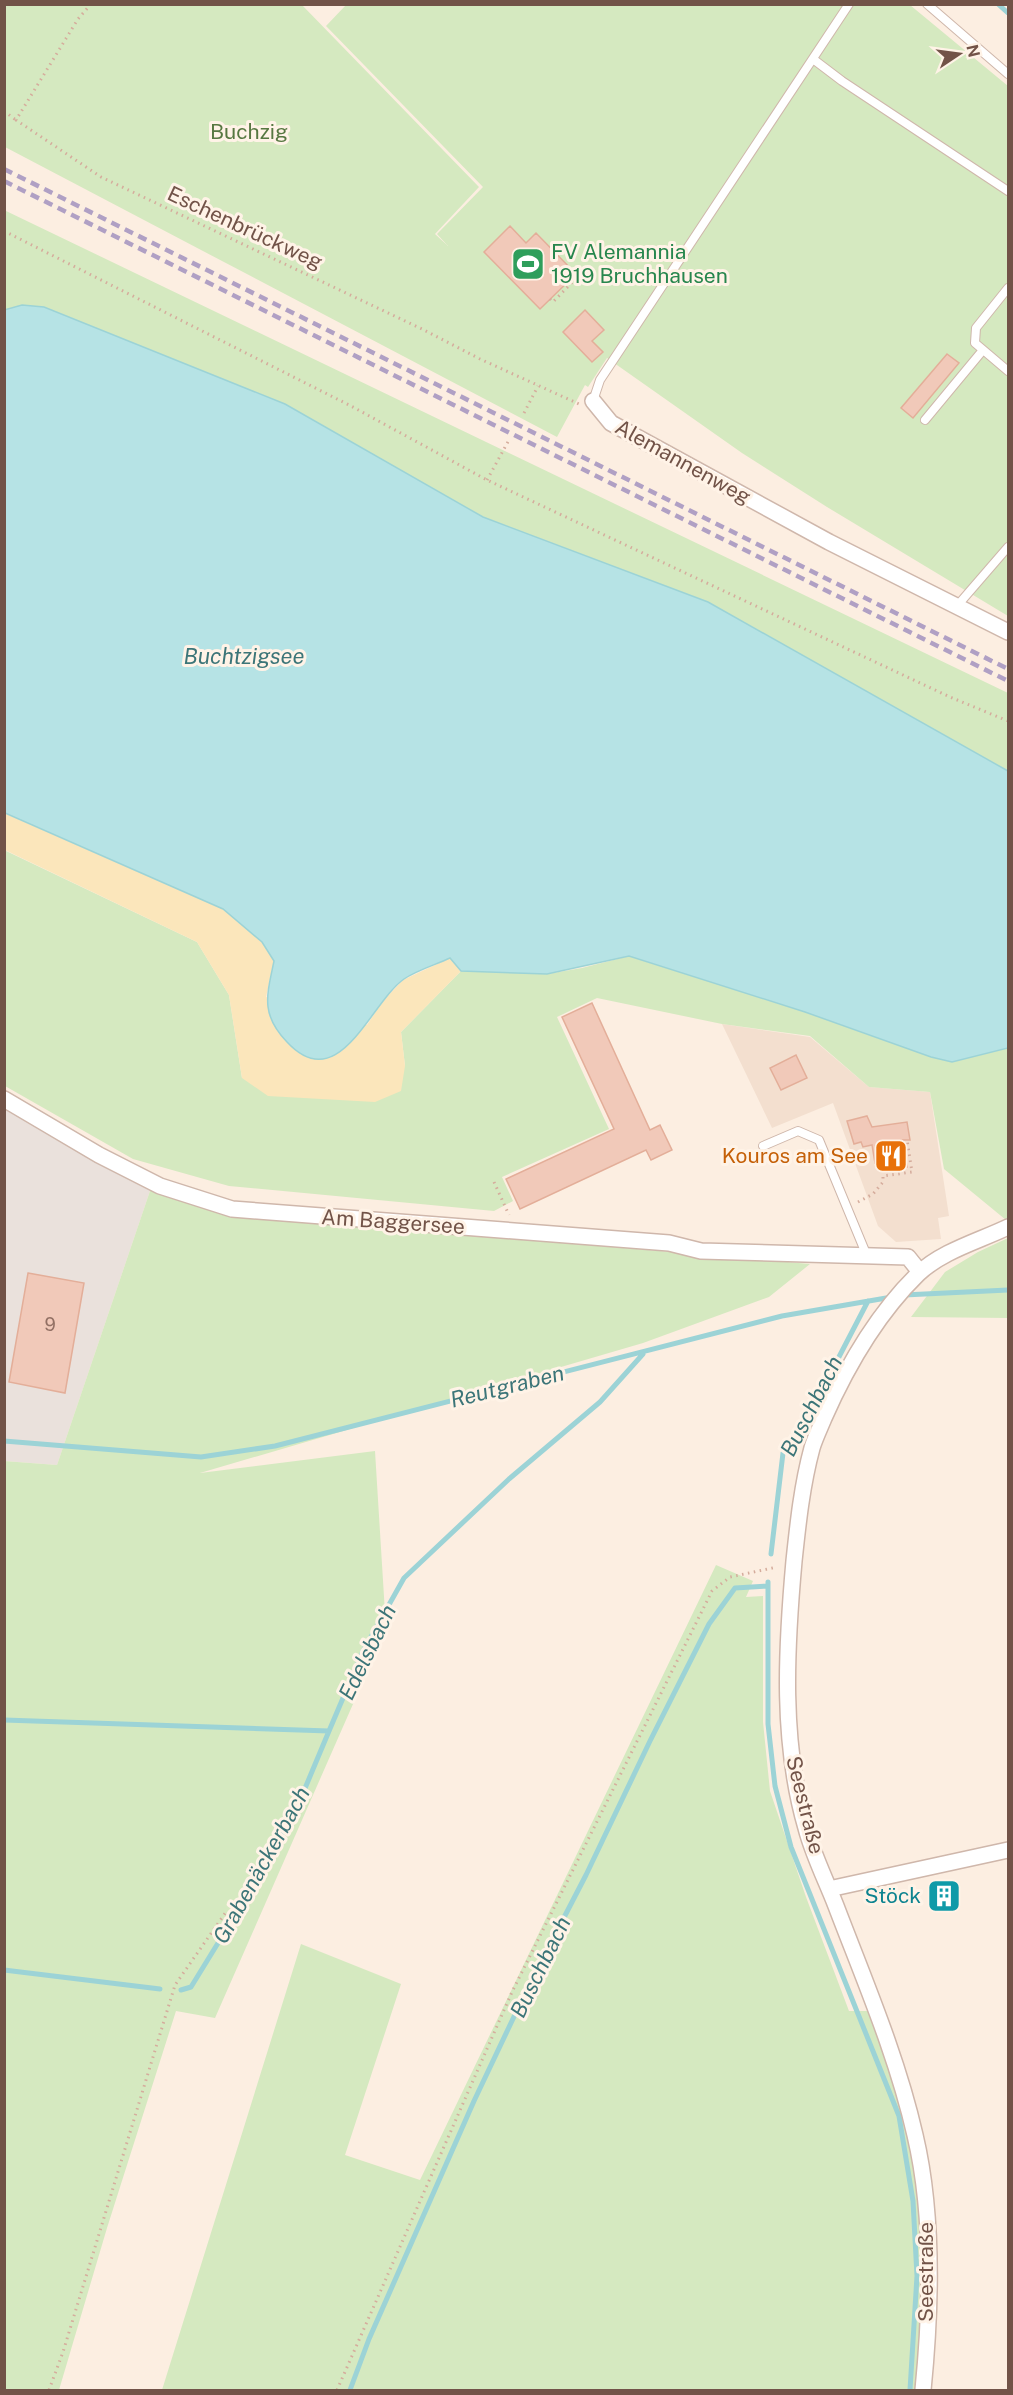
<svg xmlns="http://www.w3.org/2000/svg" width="1013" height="2395" font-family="'Public Sans',sans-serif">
<rect width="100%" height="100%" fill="#fceee1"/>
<path fill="#f3dfcf" d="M722,1024l88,13 59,50 61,5 19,124 -11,2 3,21 -45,3 -18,-16 -45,-123 -61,25z"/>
<path fill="#eae1dc" d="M4,1109l147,79 -94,277 -52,-4z"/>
<path fill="#d5e9c0" d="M4,5h298l177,182 -44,47 13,12 -11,-12 46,-47 -157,-161 20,-21h564l98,81v530l-181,-109 -85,-54 -135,-95 -19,29 -3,-2 -28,52 -552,-290z
M4,210l1004,483v78l-300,-169 -225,-85 -198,-113 -241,-97 -39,3z
M4,850l193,92 32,53 13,83 163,-12 -4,-34 60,-61 86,3 35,-6 47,-12 176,56 126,45 21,5 56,-14v171l-2,1 -62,-51 -14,-77 -61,-5 -59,-51 -88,-12 -125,-26 -40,19 52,112 -107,48 11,24 -19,10 -265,-25 -96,-27 -128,-73z
M151,1188l206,37 453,39 -41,33 -126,46 -443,130 175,-22 11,178 -171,389 -39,-7 -69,217 -48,162h-54l-1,-929 53,4z
M1008,1238v80l-97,-1 34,-45 33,-20z
M716,1565l37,16 -7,16 17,-1v126l7,69 36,106 43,114h21l35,106 9,48 7,76 -3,149h-756l139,-446 100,40 -56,171 75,25z"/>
<path fill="#fbe6bb" d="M4,813l219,96 39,33 12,19 -8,36 101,28 15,-23 21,-22 47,-22 11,13 -60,61 4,34 -4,25 -26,11 -107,-6 -26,-18 -13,-83 -32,-53 -192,-92z"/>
<path fill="#b6e3e5" stroke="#9cd3d6" stroke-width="1.5" d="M22,305l22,2 241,97 198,113 225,85 300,169v277l-56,14 -21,-5 -126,-45 -176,-56 -82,18 -86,-3 -11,-13c-15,7 -33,12 -46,21 -34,24 -65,119 -117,63 -27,-28 -20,-47 -13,-81l-12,-19 -39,-33 -218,-96 -1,-503z"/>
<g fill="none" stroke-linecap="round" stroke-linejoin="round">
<path stroke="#9cd3d6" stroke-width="5" d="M998,4l10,9
M904,1295l104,-5
M4,1441l197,16 74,-11 507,-130 110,-19
M771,1554l12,-101 45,-75 40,-77
M768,1586v138l7,62 16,61 108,269 14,85 4,75 -7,114
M4,1720l325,11 34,-80 41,-73 105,-99 91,-77 43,-48
M4,1970l156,19
M181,1990l10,-3 59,-96 48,-86 31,-74
M350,2390l19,-51 105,-238 55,-116 57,-110 64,-134 59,-117 26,-36 33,-2v-4"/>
</g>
<path fill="#f1c9b9" stroke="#e3ae99" stroke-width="1.5" d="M510,226l16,17 10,-10 40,41 -36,35 -56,-57z
M585,310l19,20 -12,11 11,11 -11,10 -29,-30z
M947,354l12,9 -46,55 -12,-10z
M592,1003l58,127 10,-5 12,25 -21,10 -5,-10 -126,59 -14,-30 108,-50 -52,-112z
M796,1055l11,23 -26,12 -11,-22z
M867,1116l5,11 35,-5 3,18h-7l4,27 -26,4 -2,-9 -4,1 -3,-18 -9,2 -2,-5 -7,2 -7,-23z
M28,1273l56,10 -19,110 -56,-11z"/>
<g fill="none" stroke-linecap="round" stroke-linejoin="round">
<defs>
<path id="lane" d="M927,4l81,70
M813,59l29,22 166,110
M1008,288l-32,40 -1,15 33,28
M593,401l7,-21 249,-376
M925,420l58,-70
M957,606l51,-59
M763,1146l35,-15 21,9 48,116"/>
<path id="street" d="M593,401l18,22 218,119 179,90
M4,1099l95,56 61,31 72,23 437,34 32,8 207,6 12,15
M829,1889l179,-39
M923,2390c8,-80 11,-175 -8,-255 -18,-79 -50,-153 -79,-229 -10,-26 -23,-51 -30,-78 -25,-86 -20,-178 -12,-267 4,-38 8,-76 18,-113 3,-10 8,-20 12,-30 23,-52 53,-104 94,-144 24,-23 61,-33 90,-47"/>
</defs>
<use href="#lane" stroke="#cfb7ab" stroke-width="10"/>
<use href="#street" stroke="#cfb7ab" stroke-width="18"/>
<path stroke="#d5ac9c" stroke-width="3" stroke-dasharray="1.5 4.5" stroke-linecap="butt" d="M91,4l-13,15 -62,101 85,57 321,152 58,30 99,45
M4,111l12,9
M4,231l347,175 136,74 463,217 58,24
M550,299l3,3 35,-36
M524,413l14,-27
M487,480l23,-42
M494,1182l15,33
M858,1202l15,-8 10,-12v-6l29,-4 -5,-32
M49,2390l14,-38 112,-367 51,-73
M337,2390l175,-398 200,-401 18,-14 47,-10"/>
<use href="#lane" stroke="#fff" stroke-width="8"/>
<use href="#street" stroke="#fff" stroke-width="15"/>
<path stroke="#b0a0c4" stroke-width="4.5" stroke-dasharray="9 6" stroke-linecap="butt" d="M4,169l1004,500
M4,181l1004,500"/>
</g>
<defs>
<symbol id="stadium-square" viewBox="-11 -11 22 22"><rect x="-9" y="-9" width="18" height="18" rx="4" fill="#2e9e5b" stroke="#fff3e7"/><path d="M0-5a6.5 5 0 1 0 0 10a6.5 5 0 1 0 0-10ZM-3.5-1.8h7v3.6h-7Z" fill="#fff"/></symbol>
<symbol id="restaurant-square" viewBox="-11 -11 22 22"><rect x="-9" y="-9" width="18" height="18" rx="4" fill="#e8710a" stroke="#fff3e7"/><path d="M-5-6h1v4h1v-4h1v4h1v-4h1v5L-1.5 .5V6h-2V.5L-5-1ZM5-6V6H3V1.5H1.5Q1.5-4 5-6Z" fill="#fff"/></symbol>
<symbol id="building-square" viewBox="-11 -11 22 22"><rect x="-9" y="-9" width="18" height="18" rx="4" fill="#0f9aa8" stroke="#fff3e7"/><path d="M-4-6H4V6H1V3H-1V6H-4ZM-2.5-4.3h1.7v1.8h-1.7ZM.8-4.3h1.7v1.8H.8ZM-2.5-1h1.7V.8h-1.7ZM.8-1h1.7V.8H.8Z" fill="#fff"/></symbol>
</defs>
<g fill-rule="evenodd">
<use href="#stadium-square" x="509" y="245" width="38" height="38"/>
<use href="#restaurant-square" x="872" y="1137" width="38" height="38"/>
<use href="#building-square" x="925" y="1877" width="38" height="38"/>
</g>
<g text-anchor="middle" stroke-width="6" stroke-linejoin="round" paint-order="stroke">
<g font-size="18" fill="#927064">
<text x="50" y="1331">9</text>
</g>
<g font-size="21" fill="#577841" stroke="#fff3e7">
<text x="249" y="139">Buchzig</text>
</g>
<g font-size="21" fill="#725348" stroke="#fff3e7">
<text transform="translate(245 228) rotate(25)" y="7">Eschenbrückweg</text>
<text transform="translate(683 462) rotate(29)" y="7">Alemannenweg</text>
<text transform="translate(393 1222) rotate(4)" y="7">Am Baggersee</text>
<text transform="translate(805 1805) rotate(76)" y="7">Seestraße</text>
<text transform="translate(926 2272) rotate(-90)" y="7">Seestraße</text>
</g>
<g font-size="21" fill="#27864d" stroke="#fff3e7" text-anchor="start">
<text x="551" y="259">FV Alemannia<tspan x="551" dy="24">1919 Bruchhausen</tspan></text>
</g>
<g font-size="21" fill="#c56008" stroke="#fff3e7" text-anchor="end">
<text x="868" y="1163">Kouros am See</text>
</g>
<g font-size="21" fill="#0d838f" stroke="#fff3e7" text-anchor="end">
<text x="921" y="1903">Stöck</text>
</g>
<g font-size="22" font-style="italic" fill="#3c7578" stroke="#fff3e7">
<text x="244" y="664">Buchtzigsee</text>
<text transform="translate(507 1386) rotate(-14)" y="8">Reutgraben</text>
<text transform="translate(811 1406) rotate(-63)" y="8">Buschbach</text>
<text transform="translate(367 1652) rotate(-64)" y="8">Edelsbach</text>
<text transform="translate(261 1865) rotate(-61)" y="8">Grabenäckerbach</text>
<text transform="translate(540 1967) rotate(-64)" y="8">Buschbach</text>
</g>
</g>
<rect width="1013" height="2395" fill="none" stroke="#725348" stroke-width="12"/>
<g transform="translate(959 54) rotate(77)" stroke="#fff3e7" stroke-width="4.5" paint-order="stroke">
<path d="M0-4.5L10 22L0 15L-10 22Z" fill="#725348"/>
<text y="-9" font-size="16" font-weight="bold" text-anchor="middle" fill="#725348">N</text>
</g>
</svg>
